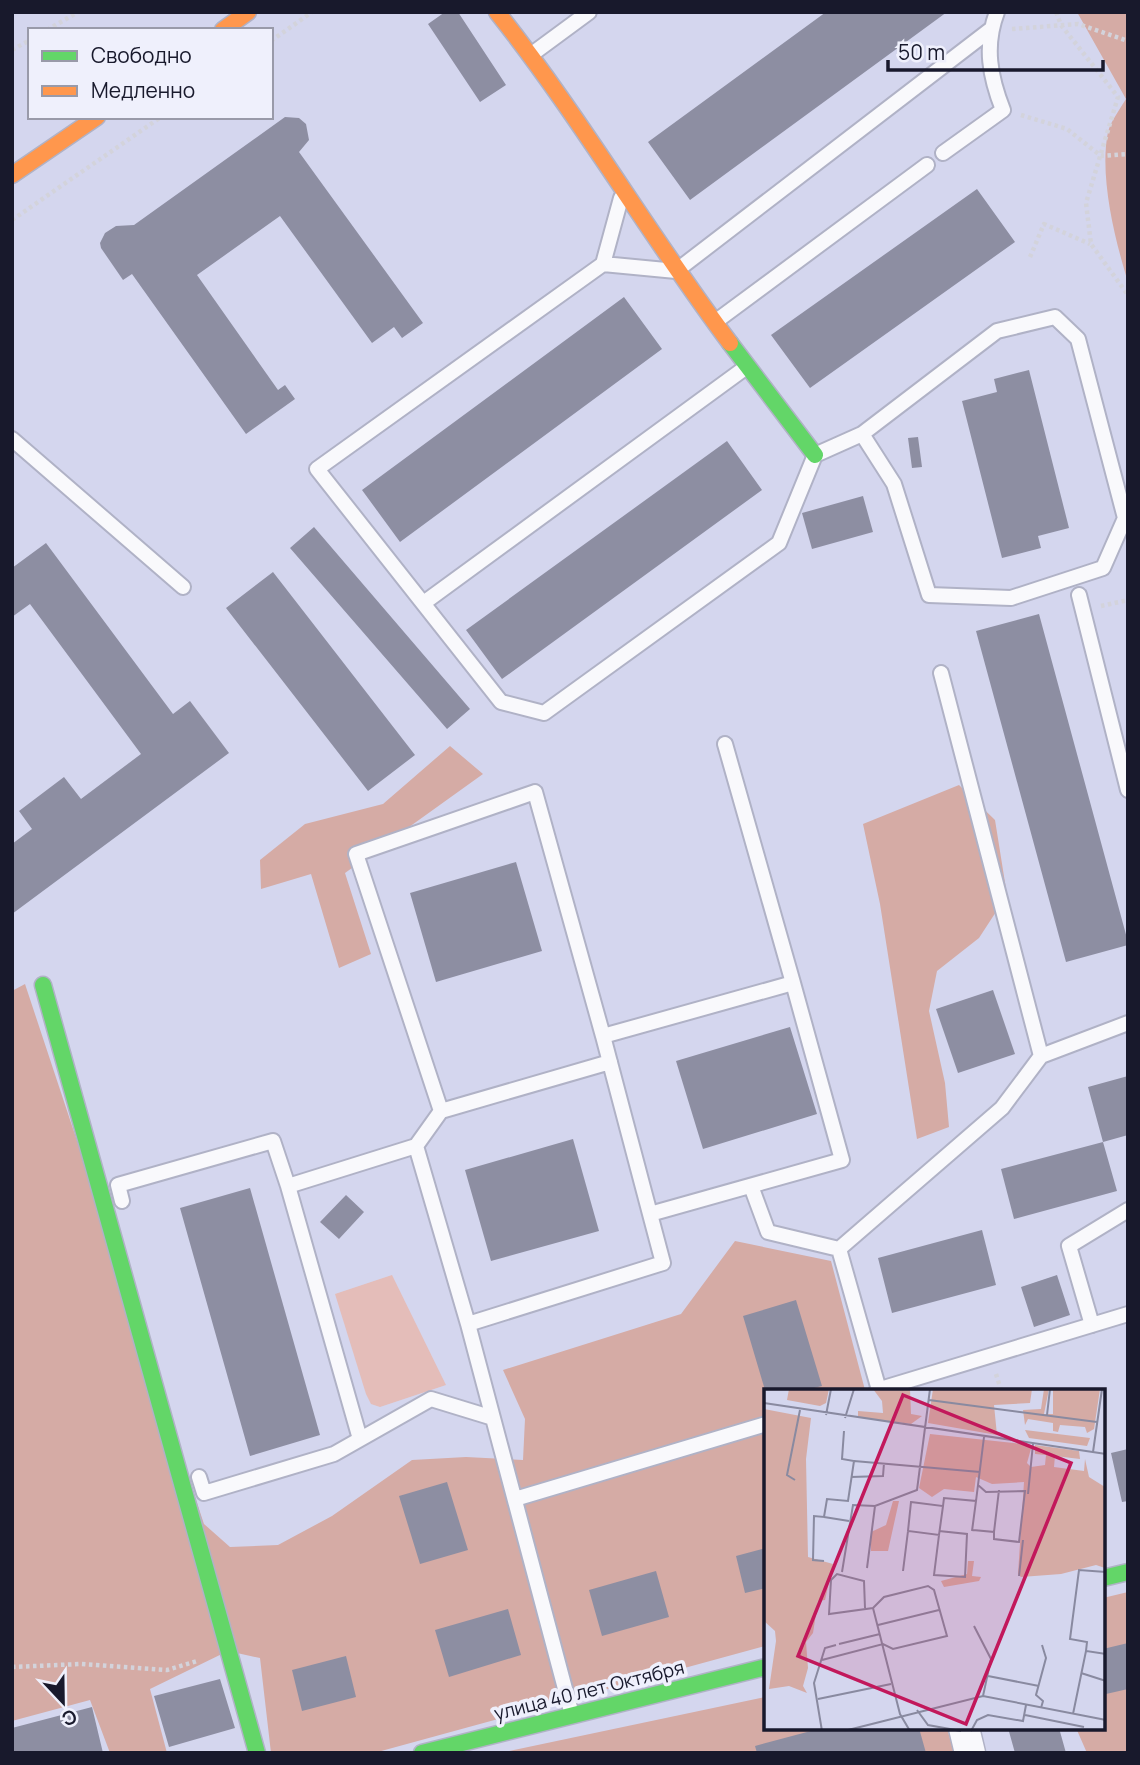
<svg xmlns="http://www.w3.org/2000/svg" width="1140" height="1765" font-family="Manrope,sans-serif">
<rect width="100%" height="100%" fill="#d4d6ee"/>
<path fill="#e4bdb9" d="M392,1275l54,110 -66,22 -9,-3 -5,-10 -31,-100z"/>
<path fill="#d5aba5" d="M1077,12h51v270c-13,-42 -29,-106 -20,-150 3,-11 12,-23 18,-33z
M450,746l33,28 -138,99 26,81 -32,14 -28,-94 -50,15 -1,-29 45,-36 78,-20z
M959,785l36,35 12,75 -28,43 -42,33 -8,40 16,72 4,44 -32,12 -37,-235 -17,-80z
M25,984l179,540 26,23 48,-2 54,-29 80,-56 54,-3 57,3 2,-41 -22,-49 178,-56 54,-73 96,20 34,129h-99l-1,256 -391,107h-103l-11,-95 -32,-7 -78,38 17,64h-57l-20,-53 -78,21v-730z
M1128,1592v161h-41l-11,-25h27v-130z
M765,1697l1,31h181l7,25h-454z"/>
<path fill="#8d8ea2" d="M445,12h13l48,73 -26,17 -52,-78z
M826,12h121l-257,188 -42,-58z
M285,117l14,1 7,6 3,16 -10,12 124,171 -21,15 -8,-11 -22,16 -92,-127 -83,59 81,115 7,-5 10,14 -49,35 -114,-160 -9,6 -22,-32 -1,-5 5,-10 11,-7 18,-1z
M977,189l38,53 -205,146 -39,-53z
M624,297l38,52 -262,193 -38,-52z
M1029,370l40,158 -31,8 3,12 -39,10 -40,-157 35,-9 -3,-13z
M918,437l4,30 -10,1 -4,-30z
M727,441l35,49 -260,189 -36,-49z
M863,496l10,36 -61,17 -10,-36z
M314,527l156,182 -23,20 -157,-181z
M46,543l127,171 17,-13 39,52 -217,161v-70l20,-15 -13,-18 45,-34 17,22 60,-45 -111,-150 -18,13v-49z
M273,572l142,183 -47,36 -142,-183z
M1039,614l89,328v3l-62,17 -90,-331z
M516,862l26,89 -106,31 -26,-89z
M993,990l22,64 -57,19 -22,-64z
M790,1027l27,87 -114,35 -27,-88z
M1128,1076v59l-25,7 -15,-55z
M573,1139l26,92 -108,30 -26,-91z
M1103,1142l14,49 -103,28 -13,-50z
M250,1188l70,247 -70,21 -70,-248z
M346,1195l18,17 -25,27 -19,-17z
M982,1230l14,55 -104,28 -14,-55z
M1057,1275l13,40 -36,12 -13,-40z
M796,1300l26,86 -16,4h-41l-22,-74z
M1128,1449v52l-6,1 -11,-49z
M447,1482l21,68 -48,14 -21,-68z
M766,1548v40l-21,5 -9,-37z
M656,1571l13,46 -67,19 -13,-46z
M508,1609l13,46 -72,22 -14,-47z
M1128,1643v46l-22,5 -3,-45z
M346,1656l10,41 -54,14 -10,-41z
M220,1679l15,49 -66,19 -15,-51z
M92,1707l11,46h-91v-25z
M822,1728h97l7,25h-169l-2,-7z
M1008,1728h51l7,25h-51z"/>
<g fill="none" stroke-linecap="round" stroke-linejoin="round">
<defs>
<path id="lane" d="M532,54l57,-42
M943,153l60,-43c-13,-33 -19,-64 -6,-98
M603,264l18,-66
M715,322l212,-157
M862,434l32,50 35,111 82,3 92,-30 22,-50 -47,-179 -23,-22 -58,14 -135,103 -47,21 -36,88 -235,170 -43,-11 -184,-233 286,-205 73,7 314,-241
M12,439l171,148
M1079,595l49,195
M425,602l320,-234
M941,673l100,383
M725,744l68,239
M793,983l49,177 -192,54 -47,-178z
M603,1036l-68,-244 -179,62 85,257 169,-49
M441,1111l-25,35 52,178 195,-61 -13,-49
M288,1186l72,253
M751,1186l17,46 71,17
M122,1201l-4,-16 155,-44 15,45 128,-40
M468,1324l104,391
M1092,1325l-23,-79 59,-36
M877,1390l251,-76
M879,1390l-40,-141 163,-141 39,-52 87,-33
M199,1477l5,16 130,-39 97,-55 62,19
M515,1499l251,-75"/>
<path id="street" d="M964,1728l6,25"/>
<path id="fast" d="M730,343l85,112
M43,985l214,768
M1103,1578l25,-6
M422,1753l344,-86"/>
<path id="slow" d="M497,12c84,106 152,223 233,331
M223,30l25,-18
M12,175l85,-58"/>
</defs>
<use href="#lane" stroke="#b0b2c6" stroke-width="18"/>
<use href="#street" stroke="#b0b2c6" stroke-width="33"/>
<use href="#fast" stroke="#b0b2c6" stroke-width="19"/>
<use href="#slow" stroke="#b0b2c6" stroke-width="19"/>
<path stroke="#d3d3db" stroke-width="4.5" stroke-dasharray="3.5 3.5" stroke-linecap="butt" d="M1056,12l5,13 57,72 -32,106 5,41 37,51
M1012,29l66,-5 50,17
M47,30l31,-18
M271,41l41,-29
M12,50l18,-10
M1021,115l46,14 34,27 27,-2
M12,220l149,-103
M1030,257l14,-33 46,20
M1101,606l27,-6
M996,1374l5,16
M12,1667l69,-3 86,6 30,-9"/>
<use href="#lane" stroke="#f9f9fc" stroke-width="14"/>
<use href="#street" stroke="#f9f9fc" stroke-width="30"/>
<use href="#fast" stroke="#63d668" stroke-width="16"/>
<use href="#slow" stroke="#ff974d" stroke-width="16"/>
</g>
<g text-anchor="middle" stroke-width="7" stroke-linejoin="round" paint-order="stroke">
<g font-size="19" fill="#18192c" stroke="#eff0fc">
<text transform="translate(589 1690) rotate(-14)" y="7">улица 40 лет Октября</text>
</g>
</g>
<g transform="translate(764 1389)">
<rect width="341" height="341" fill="#d4d6ee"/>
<path d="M25,0h40l-3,14 -6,3 -33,-6zM109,0h37l1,25 11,2 -11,8 -53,-7v-6l25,2 -1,-12zM169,0h99l-2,14 -36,2 3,30 -69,-12zM280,0h5l-5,25h9v-25h47l-6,40 -7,4 -2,-6 -25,-2 -2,7 -5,-1v-8l-25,-4 -3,6 -2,-15 18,-1zM0,20l47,9 -5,41 2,98 25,7 -8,36 -7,1 -5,32 -7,9 2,26 -5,18 4,7 -18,-7 -20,3 7,-48 -1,-10 -11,-10zM261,41l65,8 -3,8 -58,-8zM166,45l102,11 -5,18 4,4 14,-2 1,-10 -11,-1v-9l44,6 1,8 -25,-3 -1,11 30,4 1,-12 4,18 16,10v81l-9,-3 -35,9 -40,3 -3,-3 6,-92 -32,2 -16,-7 -2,15 -30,-3 -12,8 -13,-9zM129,112h6l-11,50h-17v-19l15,-7zM204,172h6l-2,15 9,1 -2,4 -35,6 -3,-6 26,-7z" fill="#d5aba5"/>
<path fill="none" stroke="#898aa0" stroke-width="2" d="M165,11l168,22M0,14l342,51M62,26l5,-26M283,26l3,-26M81,29l9,-29M329,63l9,-63M90,72l126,11M87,88l32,-1 1,-13M31,91l-8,-5 13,-65M264,105l5,-50M212,112l8,-64M147,113l32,4 -4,29 -31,-4zM179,117l1,-8 32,3 -4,30M60,128l25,4M209,141l21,2v7l25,3 6,-51 -39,1 -8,-7M230,143l5,-42M175,146l-5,40 31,2 2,-43 -28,-3M60,172l-11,-1 1,-44 10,1 3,-18 21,2 6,-40 -12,-2 2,-28M103,179l8,-62M139,182l5,-40M78,183l11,-67 22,1 42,-16 13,-101M342,183l-27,-2 -9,69 17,3 -1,9 20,3M255,187l4,-36M109,219l27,106 10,17M114,236l61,-15M210,237l17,33 -8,37M75,255l41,-10M58,271l61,-16 10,5 54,-13 -13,-46 -6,-4 -44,11 -11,11 -44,6 2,-34 6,-6 27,7 1,27M317,284l25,8M224,287l51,10M54,310l73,-15M277,319l2,-7 -7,-6 10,-37 -4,-13M153,321l11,15 33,6M309,325l13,-63M261,326l59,12M58,342l-8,-48 11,-35 11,-3M80,342l139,-35 123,24M207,342l6,-11 11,-5 35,6 3,-16"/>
<path fill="#c2185b" fill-opacity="0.15" stroke="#c2185b" stroke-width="3.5" d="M139,6l168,68 -105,261 -168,-68z"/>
<rect width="341" height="341" fill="none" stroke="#18192c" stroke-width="3.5"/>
</g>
<rect width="1140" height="1765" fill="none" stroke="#18192c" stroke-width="28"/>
<rect x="28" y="28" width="245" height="91" fill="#eff0fc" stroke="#999aa9" stroke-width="2"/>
<rect x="42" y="51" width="35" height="10" fill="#63d668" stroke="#999aa9" stroke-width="2"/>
<text x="91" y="63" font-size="21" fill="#18192c">Свободно</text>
<rect x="42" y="86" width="35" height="10" fill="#ff974d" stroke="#999aa9" stroke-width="2"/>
<text x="91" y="98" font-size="21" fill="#18192c">Медленно</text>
<g transform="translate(63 1702) rotate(158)" stroke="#eff0fc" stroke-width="5" paint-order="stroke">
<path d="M0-5L12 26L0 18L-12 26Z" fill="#18192c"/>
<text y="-10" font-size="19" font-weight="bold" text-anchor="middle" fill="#18192c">С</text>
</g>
<path d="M888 60v10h215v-10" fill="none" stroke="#18192c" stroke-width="3.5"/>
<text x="898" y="60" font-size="21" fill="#18192c" stroke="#eff0fc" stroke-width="5" paint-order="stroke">50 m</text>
</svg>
